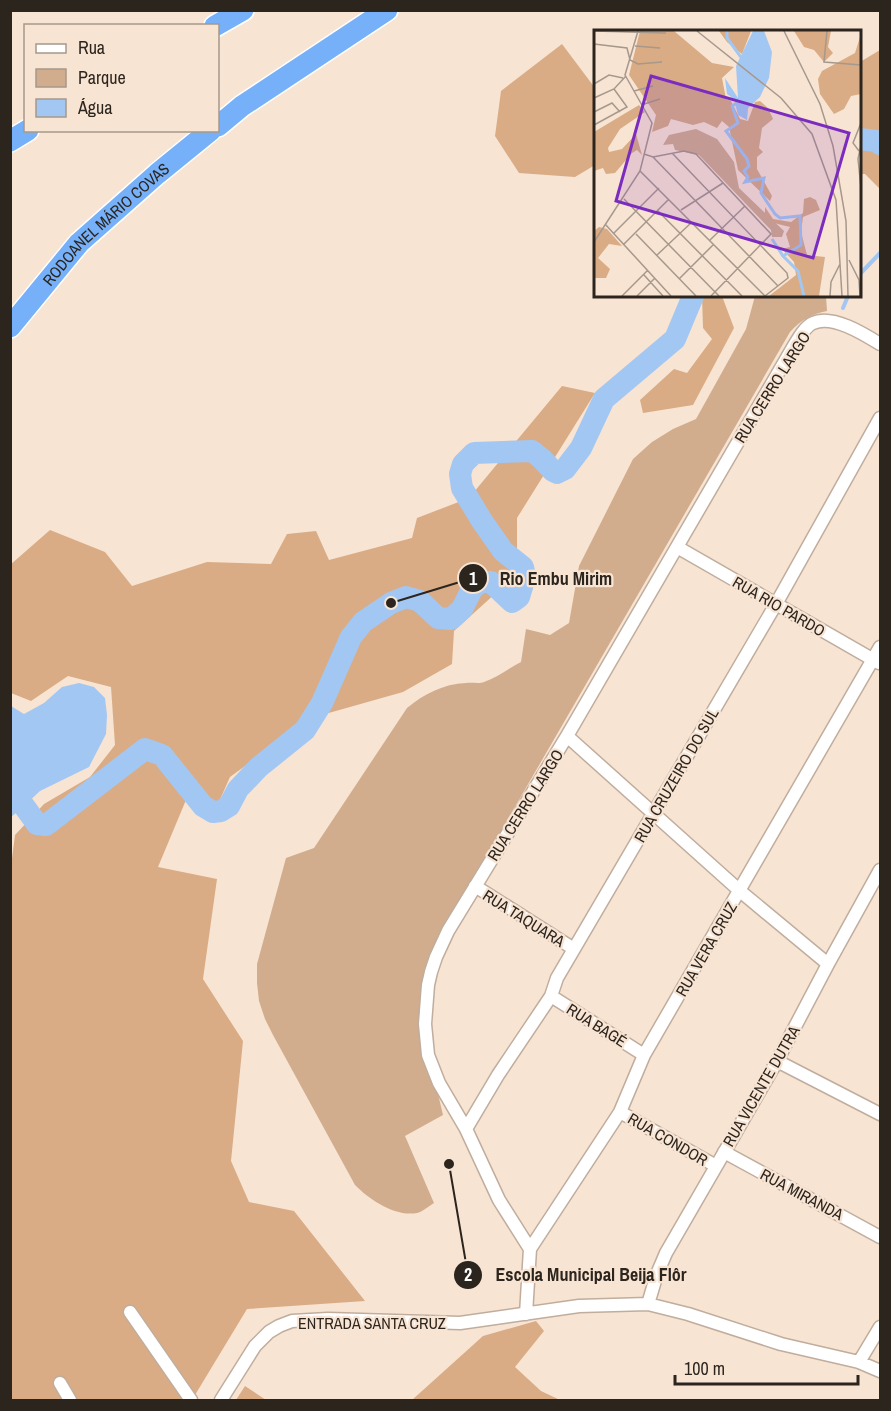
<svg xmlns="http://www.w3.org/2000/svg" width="891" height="1411" font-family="'Archivo Narrow',sans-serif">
<rect width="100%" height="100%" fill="#f8e4d3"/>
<path fill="#d1ad8d" d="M755,296h71l1,15c-15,3 -26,9 -37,21l-358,618 -7,23 9,104 9,38 -38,21 29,67c-5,3 -12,9 -17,10 -22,4 -47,-13 -62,-28l-82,-150 -8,-16 -6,-18 -2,-18v-19l29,-106 28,-10 93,-140c17,-14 36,-24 59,-25 6,-1 13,1 18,-1 13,-4 25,-14 37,-20l5,-33 24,6 19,-12 10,-57 54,-107 19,-17 21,-13 23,-10 50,-90z"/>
<path fill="#d9ac85" d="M562,44l33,44v77l-20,12 -56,-4 -24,-37 6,-45z
M880,50v139l-15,-15h-5v-112z
M702,296h20l12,32 -41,77 -50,8 -3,-13 34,-31 13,4 25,-34 -9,-11z
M562,386l33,7 -78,125v56l-63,57 -2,33 -49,28 -92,26 -81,59 -12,27 -32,-4 -28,67 59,12 -14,100 40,62 -12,120 18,41 45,9 71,90 -118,8 -52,86 -6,5h-178l-1,-526 5,-39 29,-31 46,-27 25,-32 -4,-58 -43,-11 -37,25 -20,-8 -1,-128 40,-35 55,22 27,34 75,-24 64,2 16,-30 29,-3 13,29 83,-22 5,-20 52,-20z
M536,1321l8,10 -29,36 26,24 19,9h-148l71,-64z
M245,1386l21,14h-30z"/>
<path fill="#a3c7f3" d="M79,683l15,4 11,11 2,17 -1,19 -17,33 -49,24 -19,18 -10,8v-111l13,8 20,-11 18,-16z"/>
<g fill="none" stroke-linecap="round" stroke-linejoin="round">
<path stroke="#a3c7f3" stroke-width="4" d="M860,274l20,-21
M843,308l5,-12"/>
<path stroke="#a3c7f3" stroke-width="22" d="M860,139l16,2 4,3
M10,793l14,13 13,18 9,1 99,-76 17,6 41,51 10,6 8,-1 8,-5 9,-17 21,-22 46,-37 17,-27 29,-66 12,-15 28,-19 15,-6 14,4 18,17 13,1 11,-10 10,-20 8,-7h11l21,20 7,-5 6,-20 -2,-10 -20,-16 -21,-30 -20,-33 -2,-14 3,-10 11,-11 58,-2 10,8 11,12 4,2 8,-4 16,-21 23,-49 71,-60 18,-43"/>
<defs>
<path id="minor" d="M677,547l202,116
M567,736l173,155 88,73
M475,886l99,63
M551,996l93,59
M777,1061l103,53
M620,1112l96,54
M466,1129l32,-54 53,-79 6,-18 219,-374 104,-186
M724,1152l156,85
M530,1249l90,-137 24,-57 236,-408
M648,1304l9,-30 9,-21 111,-192 51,-97 52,-94
M130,1312l61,88
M526,1314l4,-65 -31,-49 -33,-71 -27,-46 -11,-28 -3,-31 3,-39 3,-13 5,-15 12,-26 119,-195 225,-387c5,-8 12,-22 21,-26 19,-9 51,11 67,21
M859,1362l21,-35
M60,1383l10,17
M221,1400l34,-54 14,-14 10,-6 13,-5 36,-2 132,4 119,-17 69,-2 40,10 93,30 78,18 21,9"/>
<g id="motorway">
<path d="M215,26l28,-16"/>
<path d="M218,126l24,-20 145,-96"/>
<path d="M10,141l18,-11"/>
<path id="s1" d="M10,327l69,-84 78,-69 54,-44"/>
</g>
</defs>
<use href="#minor" stroke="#c0ad9d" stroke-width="15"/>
<use href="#motorway" stroke="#fff" stroke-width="24"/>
<use href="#minor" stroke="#fff" stroke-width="12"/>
<use href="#motorway" stroke="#75b0f8" stroke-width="21"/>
</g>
<g text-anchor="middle" stroke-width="4.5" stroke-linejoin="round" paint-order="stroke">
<g font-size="16" fill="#2c251e" stroke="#f8e4d3">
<text dy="6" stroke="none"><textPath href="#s1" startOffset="141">RODOANEL MÁRIO COVAS</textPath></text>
<text transform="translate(772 387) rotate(-58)" y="6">RUA CERRO LARGO</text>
<text transform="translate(779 606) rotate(30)" y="6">RUA RIO PARDO</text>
<text transform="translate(676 775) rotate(-60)" y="6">RUA CRUZEIRO DO SUL</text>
<text transform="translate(525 805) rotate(-58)" y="6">RUA CERRO LARGO</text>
<text transform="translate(524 918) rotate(32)" y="6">RUA TAQUARA</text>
<text transform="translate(706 949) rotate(-60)" y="6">RUA VERA CRUZ</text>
<text transform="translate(597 1025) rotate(32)" y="6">RUA BAGÉ</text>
<text transform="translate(761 1086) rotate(-60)" y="6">RUA VICENTE DUTRA</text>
<text transform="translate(668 1139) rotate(30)" y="6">RUA CONDOR</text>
<text transform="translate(802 1194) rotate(28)" y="6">RUA MIRANDA</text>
<text x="372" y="1329">ENTRADA SANTA CRUZ</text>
</g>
</g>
<g transform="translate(594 30)">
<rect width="267" height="267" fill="#f8e4d3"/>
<path d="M102,99l21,10 17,23 5,26 45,43 -2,6h-10l-1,-7 -72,-75 -24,-5 -2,-6 -10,1 6,-10z" fill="#d1ad8d"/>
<path d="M46,1h34l38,32 22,4 -12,11 4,21 5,2 9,18 8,2 7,-19 5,-1 8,7 5,11 -11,9 -3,20 4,4 -6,5v12l15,27 -2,5 -32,-31 -9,-43 -7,-6 -5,7 -13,-6 -11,3 -22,-6 -3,7 -16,6 4,-17 -27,-40zM125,1h32l-9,23 -15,-12zM200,1h37l-3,16 5,6 -9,9 -10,-12 -10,-3zM267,4v60l-10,2 -7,13 -10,5 -14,-20 -2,-15 4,-8 33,-18zM45,75l6,7 -25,17 -12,19 1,4 13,-3 14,-15 6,21 -5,-5 -5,3 -17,20 -9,1 -3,-6 -9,3v-39zM216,167l6,3 4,10 -17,7 -2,15 6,23 18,2 -6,39h-50l27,-21 -2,-13 -12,-13 8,-2 -4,-13 4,-7 -16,-4 -9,-9v-7l8,12 18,3 12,-9 1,-14zM5,197l8,2 15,17 -13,-2 -11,14 12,11 -4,9h-12v-47z" fill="#d9ac85"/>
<path d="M159,1h11l8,21 -3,26 -9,19 -12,11 -1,12 -9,-5 -4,-16 -7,-5 -2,-16 13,20 -2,-32z" fill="#a3c7f3"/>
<path fill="none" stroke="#a3c7f3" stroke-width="3" d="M133,1v7l16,22M145,72l-7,4 6,17 -12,8 21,28 2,7 -5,5 4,6 -3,5 19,-4 -3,15 14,21 5,4 20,-2 1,29 -18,11 15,15 6,25M178,209l11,17"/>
<path fill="none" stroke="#a6988b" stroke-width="1.5" d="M0,1l72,2M103,1l84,67 31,36 24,66 6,96M190,1l36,73 13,42 13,75 2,75M233,1l-3,31 37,3M0,14l33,4 3,12 8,4 24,-2M41,16l25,2M0,54l15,-9 14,3M40,61l19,-5M0,68l20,-9 12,-13M47,75l19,-6M0,82l18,-9 8,9M0,95l33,-18 -13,-18M267,115l-3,14 3,29M265,121l-6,-8 8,-20M78,123l115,120 1,5 -23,18M50,124l9,3 31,-6 12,3 75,80 -60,62M59,127l125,129M46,141l125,125M30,169l95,97M87,180l42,-27M64,181l84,85M11,194l66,72M19,204l46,-46M42,204l60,62M116,210l35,-34M0,212l46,-71 12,-48 -27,-48 13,-44M29,215l46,-46M63,225l35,-33M255,230l10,20 1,16M50,245l19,21M85,249l35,-35M28,266l26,-26M43,266l18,-18M236,266l1,-14 9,-18"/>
<path fill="#7b2cbf" fill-opacity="0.15" stroke="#7b2cbf" stroke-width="3" d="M57,46l198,57 -36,125 -197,-57z"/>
<rect width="267" height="267" fill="none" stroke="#2c251e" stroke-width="3"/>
</g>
<path fill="none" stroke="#2c251e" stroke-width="2" d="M391 603L473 578M449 1164L468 1275"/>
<g fill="#2c251e" stroke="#f8e4d3" stroke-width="2">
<circle cx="391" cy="603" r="6"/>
<circle cx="449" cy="1164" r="6"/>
<circle cx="473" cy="578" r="15"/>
<circle cx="468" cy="1275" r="15"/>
</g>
<g font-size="18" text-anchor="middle" font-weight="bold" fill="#fff">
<text x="473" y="585">1</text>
<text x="468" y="1281">2</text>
</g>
<g font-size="18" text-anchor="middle" font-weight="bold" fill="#2c251e" stroke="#f8e4d3" stroke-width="4.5" stroke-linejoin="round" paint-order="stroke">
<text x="556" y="585">Rio Embu Mirim</text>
<text x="591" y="1281">Escola Municipal Beija Flôr</text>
</g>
<rect width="891" height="1411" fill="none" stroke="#2c251e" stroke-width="24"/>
<rect x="24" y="24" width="195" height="108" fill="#f8e4d3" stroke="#a6988b" stroke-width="1.5"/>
<rect x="36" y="44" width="30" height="9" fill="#ffffff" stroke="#a6988b" stroke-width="1.5"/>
<text x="78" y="54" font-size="18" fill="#2c251e">Rua</text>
<rect x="36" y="69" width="30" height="18" fill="#d1ad8d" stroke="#a6988b" stroke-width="1.5"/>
<text x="78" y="84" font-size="18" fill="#2c251e">Parque</text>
<rect x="36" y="99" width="30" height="18" fill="#a3c7f3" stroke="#a6988b" stroke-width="1.5"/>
<text x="78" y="114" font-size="18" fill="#2c251e">Água</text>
<path d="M675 1375v9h183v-9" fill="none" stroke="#2c251e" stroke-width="3"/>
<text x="684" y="1375" font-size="18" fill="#2c251e" stroke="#f8e4d3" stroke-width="4.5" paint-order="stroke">100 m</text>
</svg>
